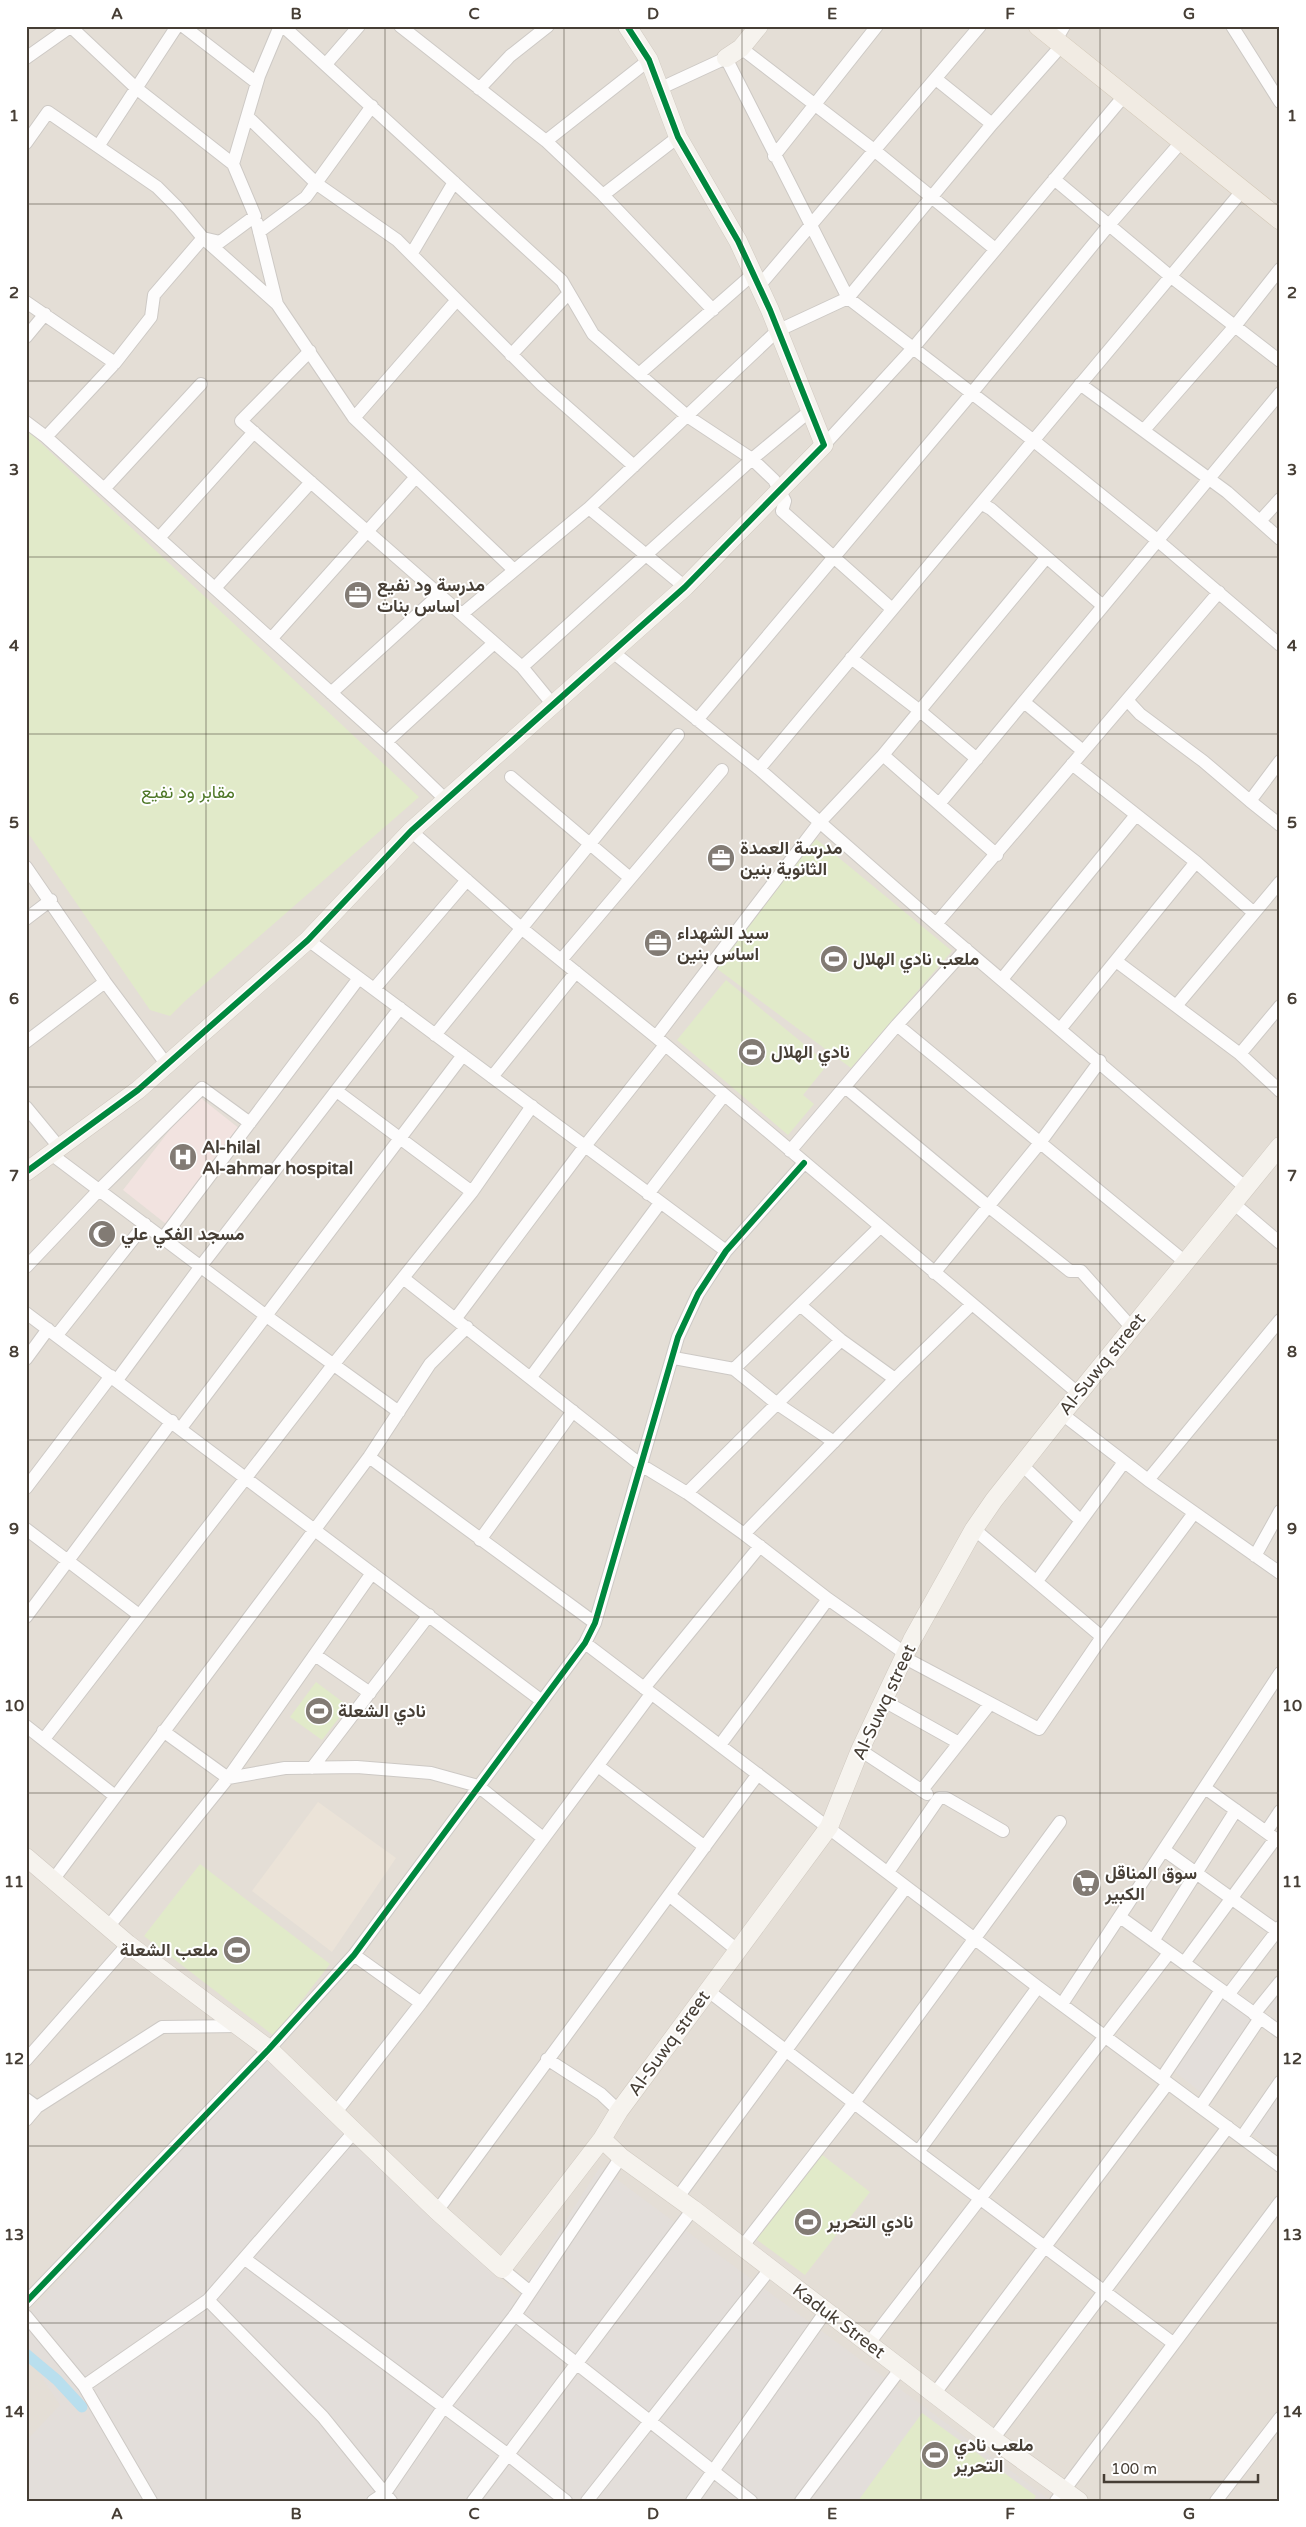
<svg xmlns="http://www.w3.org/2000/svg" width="1306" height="2527" font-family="'Varela Round',Vazirmatn,sans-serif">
<rect width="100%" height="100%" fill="#f0ede9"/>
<path fill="#e4ded6" d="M26,26h1254v2475h-1254z"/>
<path fill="#e3deda" d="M1280,1988v28l-14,-11z
M1221,1996l33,25 -51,73 -33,-26z
M269,2058l248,239 83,-130 450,333 -1024,1v-60l34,-36 -34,-52v-37z
M1280,2087v68l-31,-24z"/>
<path fill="#ebe3d8" d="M318,1802l78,56 -64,94 -80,-61z"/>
<path fill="#f2e3e0" d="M197,1095l43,34 -74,95 -43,-34z"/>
<path fill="#e1eac9" d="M29,432l390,365 -235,205 -14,14 -20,-6 -124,-180v-394z
M816,839l136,112 -101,117 -135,-100z
M726,980l102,84 -25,31 11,9 -26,31 -111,-95z
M316,1682l32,24 -26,34 -32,-23z
M200,1864l130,100 -56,72 -130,-100z
M821,2154l49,38 -65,83 -49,-36z
M922,2413l114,83 -3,5h-175z"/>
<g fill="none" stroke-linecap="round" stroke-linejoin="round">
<path stroke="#b9dfee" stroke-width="11" d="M26,2354l31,26 25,27"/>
<defs>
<path id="street" d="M183,26l74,57
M283,26l279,255 31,53 94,82 65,43 22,21 11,21 -3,10 110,98
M400,26l146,115 57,54 110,115
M1232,26l48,76
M1056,40l8,-14
M741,48l133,102 121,99
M26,58l44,-31
M326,64l33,-38
M936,79l56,45
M661,88l65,-30 122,240 186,143 123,99 123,105
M479,89l31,-33 38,-30
M248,117l69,67 80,56 145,145 92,81
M546,141l103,-81
M26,143l22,-31 109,75 21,21 25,30 74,66 77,114 160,152
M99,145l78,-119
M774,156l103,-130
M233,164l26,-88 21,-50
M1054,179l116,97 110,85
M603,195l75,-58
M257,223l20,81
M259,232l47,-35 66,-91
M412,253l42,-71
M759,286l221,-260
M26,302l89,61
M26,337l19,-23
M310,351l-69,70 281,246 32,39
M511,355l58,-62
M639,374l114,-100
M1080,384l147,108 53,47
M354,418l102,-117
M26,422l20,15 340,305 59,57
M1144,430l91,-104 45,-57
M46,437l69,-74 36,-46 3,-22 49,-57 17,4 35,-26 -22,-52 -97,-76 -66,-62
M824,445l90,-98 210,-251
M104,489l97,-105
M982,504l9,5 112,97
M589,508l96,79
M1261,520l19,-21
M159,538l95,-106
M215,588l96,-106
M462,614l127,-106 188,-177 71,-33 144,-174 70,-79
M271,639l144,-161
M614,653l145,116 177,155 309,263
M851,658l69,53 57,48
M522,667l230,-208 59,-49
M331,693l108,-98
M1127,700l13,14 63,47 47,40
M1024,702l59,49
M697,720l274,-326 138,-169 73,-84
M386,742l108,-99
M883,755l114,100
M1280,761l-30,40 30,24
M1072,764l124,98 58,51
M759,769l483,-578
M511,777l119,101
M939,804l341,-411
M411,831l109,96 136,110 423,357
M26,867l79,115 62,83
M1280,882l-104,124 64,48 40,37
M26,919l25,-19
M936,924l283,-332
M308,940l418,311
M561,960l161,-190
M1116,961l60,45
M1002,979l134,-164
M374,989l93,-109
M897,1025l287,236
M1061,1028l135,-166
M435,1035l243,-300
M656,1037l164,-215 63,-67 163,-197
M26,1042l79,-60
M1240,1054l40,-48
M492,1077l84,-105
M845,1087l143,119 82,65h11l51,57
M338,1092l134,100
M26,1107l33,40
M790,1151l107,-126 69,-76
M51,1154l214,161 134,97
M648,1194l76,-99
M1232,1202l48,41
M163,1238l196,-260
M26,1267l73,-77 103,-102 48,35
M934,1273l105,-129 61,-83
M403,1278l238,187 46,28 57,41 84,65 78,55
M800,1305l41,35 54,39
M26,1313l516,388
M456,1318l129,-172 80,-101
M57,1335l88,-111
M674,1358l60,11 42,34 58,39
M26,1359l22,-30
M734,1369l146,-142
M531,1377l129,-174
M117,1380l84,-114 199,-258
M1062,1414l86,66 132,93
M181,1428l282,-373
M369,1457l226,166
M1022,1465l58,55
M1148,1480l132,-160
M26,1488l85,-112
M687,1493l154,-153
M26,1529l113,86
M974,1529l128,108 92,-124
M744,1534l151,-155 76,-74
M480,1540l93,-129
M1255,1556l25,-45
M1037,1581l87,-119
M26,1617l146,-196
M585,1643l453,344 242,179
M315,1655l55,38
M905,1658l134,71 63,-92
M644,1688l116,-142
M884,1701l75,42
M26,1726l89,70
M163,1731l65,47 57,-10 72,-1 74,6 47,13 65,52
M44,1739l289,-374 139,-173 60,-86
M720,1745l108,-146
M860,1750l67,44
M598,1766l107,81
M312,1768l117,-153
M1205,1788l75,54
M922,1790l67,-85
M1266,1832l14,-21
M1164,1850l116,83
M888,1872l51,-74h7l57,33
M53,1880l316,-423 61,-93 37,-37
M669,1895l68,55
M1120,1917l160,115
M108,1927l120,-149 144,-205
M1153,1941l83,-131
M354,1955l67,48
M1184,1963l91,-124
M707,1990l211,162 255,191
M1228,1995l52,-68
M1062,2004l218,-331
M1254,2014l26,-32
M547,2059l54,35 18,17
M26,2060l102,-116
M1162,2078l59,-88
M26,2099l11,8
M1200,2107l60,-89
M336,2112l85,-109 230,-309
M26,2120l11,-13 125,-80 77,-1
M354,2132l-146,168 115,117 68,84
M1242,2137l38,-55
M918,2152l120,-165
M678,2197l228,-310
M437,2211l321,-437
M742,2247l112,-144 206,-281
M245,2259l262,195 59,47
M502,2269l28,23
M26,2302l243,-253 85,-94 231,-312 10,-20 83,-286 20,-43 28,-43 78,-88
M515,2315l236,186
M26,2316l58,70 67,115
M869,2343l300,-390
M84,2386l124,-86
M935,2393l233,-310
M993,2439l235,-312
M373,2501l12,-8 58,-85 72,-93 106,-158
M473,2501l220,-292
M587,2501l183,-232
M692,2501l134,-190
M801,2501l100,-133
M1056,2501l224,-299
M1216,2501l64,-83"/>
<path id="secondary" d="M726,58l15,-10 18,-22
M26,1172l112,-82 170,-150 103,-109 274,-244 139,-142 -54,-135 -32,-69 -60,-104 -29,-77 -22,-34
M26,1857l102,87 141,105 168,162 65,58 100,-130 17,-28 210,-284 31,-77 52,-110 62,-111 20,-29 68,-86 218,-268
M602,2139l19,18 72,52 300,230 86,62"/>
<path id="primary" d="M1038,26l242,194"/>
</defs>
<use href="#street" stroke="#cdc9c5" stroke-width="14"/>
<use href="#secondary" stroke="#d0c9c0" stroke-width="19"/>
<use href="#primary" stroke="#d2c7b6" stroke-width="20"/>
<use href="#street" stroke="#fdfcfc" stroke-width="12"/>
<use href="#secondary" stroke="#f6f3ee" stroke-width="18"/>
<use href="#primary" stroke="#f1ebe3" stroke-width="19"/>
<defs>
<path id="cycleway" d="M26,1172l112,-82 170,-150 103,-109 274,-244 139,-142 -54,-135 -32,-69 -60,-104 -29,-77 -22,-34
M26,2302l243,-253 85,-94 231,-312 10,-20 83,-286 20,-43 28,-43 78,-88"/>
</defs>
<use href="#cycleway" stroke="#fff" stroke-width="9"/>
<use href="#cycleway" stroke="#00873e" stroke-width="6"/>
</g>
<path fill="none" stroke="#463e35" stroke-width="1" stroke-opacity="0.55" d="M206,26v2475M385,26v2475M564,26v2475M742,26v2475M921,26v2475M1100,26v2475M26,204h1254M26,381h1254M26,557h1254M26,734h1254M26,910h1254M26,1087h1254M26,1264h1254M26,1440h1254M26,1617h1254M26,1793h1254M26,1970h1254M26,2146h1254M26,2323h1254"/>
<defs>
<symbol id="office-disc" viewBox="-11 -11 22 22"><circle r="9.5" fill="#827b74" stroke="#fff"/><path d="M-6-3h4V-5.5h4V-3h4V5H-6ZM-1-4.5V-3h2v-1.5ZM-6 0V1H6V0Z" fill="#fff"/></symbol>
<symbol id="stadium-disc" viewBox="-11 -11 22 22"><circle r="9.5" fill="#827b74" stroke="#fff"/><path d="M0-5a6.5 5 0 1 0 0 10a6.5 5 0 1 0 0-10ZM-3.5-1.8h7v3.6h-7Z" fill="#fff"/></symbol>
<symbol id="hospital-disc" viewBox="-11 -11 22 22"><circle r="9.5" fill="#827b74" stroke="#fff"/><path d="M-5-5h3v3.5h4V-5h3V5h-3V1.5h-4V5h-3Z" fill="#fff"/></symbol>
<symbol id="mosque-disc" viewBox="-11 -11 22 22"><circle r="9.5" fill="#827b74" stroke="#fff"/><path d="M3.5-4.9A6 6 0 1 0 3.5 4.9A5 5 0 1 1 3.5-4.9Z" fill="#fff"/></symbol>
<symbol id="supermarket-disc" viewBox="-11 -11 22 22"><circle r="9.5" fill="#827b74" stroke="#fff"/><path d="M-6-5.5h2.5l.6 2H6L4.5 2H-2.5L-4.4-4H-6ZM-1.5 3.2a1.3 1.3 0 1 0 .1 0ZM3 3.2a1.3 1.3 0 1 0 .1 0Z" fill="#fff"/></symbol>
</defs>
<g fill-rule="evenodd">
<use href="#office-disc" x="342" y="579" width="32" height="32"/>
<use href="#office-disc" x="705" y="842" width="32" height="32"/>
<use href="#office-disc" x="642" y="927" width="32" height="32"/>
<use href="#stadium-disc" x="818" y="943" width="32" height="32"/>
<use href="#stadium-disc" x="736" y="1036" width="32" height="32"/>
<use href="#hospital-disc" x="167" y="1141" width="32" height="32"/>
<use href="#mosque-disc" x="86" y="1218" width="32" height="32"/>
<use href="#stadium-disc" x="303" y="1695" width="32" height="32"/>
<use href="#supermarket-disc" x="1070" y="1867" width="32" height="32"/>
<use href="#stadium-disc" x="221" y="1934" width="32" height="32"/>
<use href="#stadium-disc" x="792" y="2206" width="32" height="32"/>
<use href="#stadium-disc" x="919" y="2439" width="32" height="32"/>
</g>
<g text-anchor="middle" stroke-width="4" stroke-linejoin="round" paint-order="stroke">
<g font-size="18" font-weight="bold" fill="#463e35" stroke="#fff" text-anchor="start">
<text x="377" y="591">مدرسة ود نفيع<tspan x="377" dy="21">اساس بنات</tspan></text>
<text x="740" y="854">مدرسة العمدة<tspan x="740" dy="21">الثانوية بنين</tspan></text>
<text x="677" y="939">سيد الشهداء<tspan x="677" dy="21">اساس بنين</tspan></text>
<text x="853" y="965">ملعب نادي الهلال</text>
<text x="771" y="1058">نادي الهلال</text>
<text x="202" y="1153">Al-hilal<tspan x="202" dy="21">Al-ahmar hospital</tspan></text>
<text x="121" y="1240">مسجد الفكي علي</text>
<text x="338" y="1717">نادي الشعلة</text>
<text x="1105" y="1879">سوق المناقل<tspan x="1105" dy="21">الكبير</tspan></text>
<text x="218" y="1956" text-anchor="end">ملعب الشعلة</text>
<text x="827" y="2228">نادي التحرير</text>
<text x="954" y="2451">ملعب نادي<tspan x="954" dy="21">التحرير</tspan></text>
</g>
<g font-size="18" fill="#4f7828" stroke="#fff">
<text x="188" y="798">مقابر ود نفيع</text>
</g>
<g font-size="18" fill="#463e35" stroke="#fff">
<text transform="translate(1102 1364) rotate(-51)" y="6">Al-Suwq street</text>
<text transform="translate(884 1702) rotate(-65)" y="6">Al-Suwq street</text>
<text transform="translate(669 2043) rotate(-54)" y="6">Al-Suwq street</text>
<text transform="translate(839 2321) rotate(37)" y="6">Kaduk Street</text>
</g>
</g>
<rect width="1306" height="2527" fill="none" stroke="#ffffff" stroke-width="55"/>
<path d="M1104 2474v8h154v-8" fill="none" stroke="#463e35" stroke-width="2.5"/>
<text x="1111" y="2474" font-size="15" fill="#463e35" stroke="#ffffff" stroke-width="4" paint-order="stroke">100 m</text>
<rect x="28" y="28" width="1250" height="2472" fill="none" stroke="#463e35" stroke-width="2"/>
<g font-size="16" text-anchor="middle" font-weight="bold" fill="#463e35">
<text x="117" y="19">A</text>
<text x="296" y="19">B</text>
<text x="474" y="19">C</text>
<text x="653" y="19">D</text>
<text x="832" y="19">E</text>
<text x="1010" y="19">F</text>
<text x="1189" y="19">G</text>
<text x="14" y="121">1</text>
<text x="1292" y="121">1</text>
<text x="14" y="298">2</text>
<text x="1292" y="298">2</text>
<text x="14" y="475">3</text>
<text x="1292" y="475">3</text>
<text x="14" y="651">4</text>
<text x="1292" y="651">4</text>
<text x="14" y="828">5</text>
<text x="1292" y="828">5</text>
<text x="14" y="1004">6</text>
<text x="1292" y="1004">6</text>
<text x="14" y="1181">7</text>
<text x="1292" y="1181">7</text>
<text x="14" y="1357">8</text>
<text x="1292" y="1357">8</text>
<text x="14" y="1534">9</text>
<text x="1292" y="1534">9</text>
<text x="14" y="1711">10</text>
<text x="1292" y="1711">10</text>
<text x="14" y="1887">11</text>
<text x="1292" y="1887">11</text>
<text x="14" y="2064">12</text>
<text x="1292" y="2064">12</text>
<text x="14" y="2240">13</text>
<text x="1292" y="2240">13</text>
<text x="14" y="2417">14</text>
<text x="1292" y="2417">14</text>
<text x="117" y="2519">A</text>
<text x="296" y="2519">B</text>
<text x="474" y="2519">C</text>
<text x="653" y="2519">D</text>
<text x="832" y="2519">E</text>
<text x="1010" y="2519">F</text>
<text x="1189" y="2519">G</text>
</g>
</svg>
